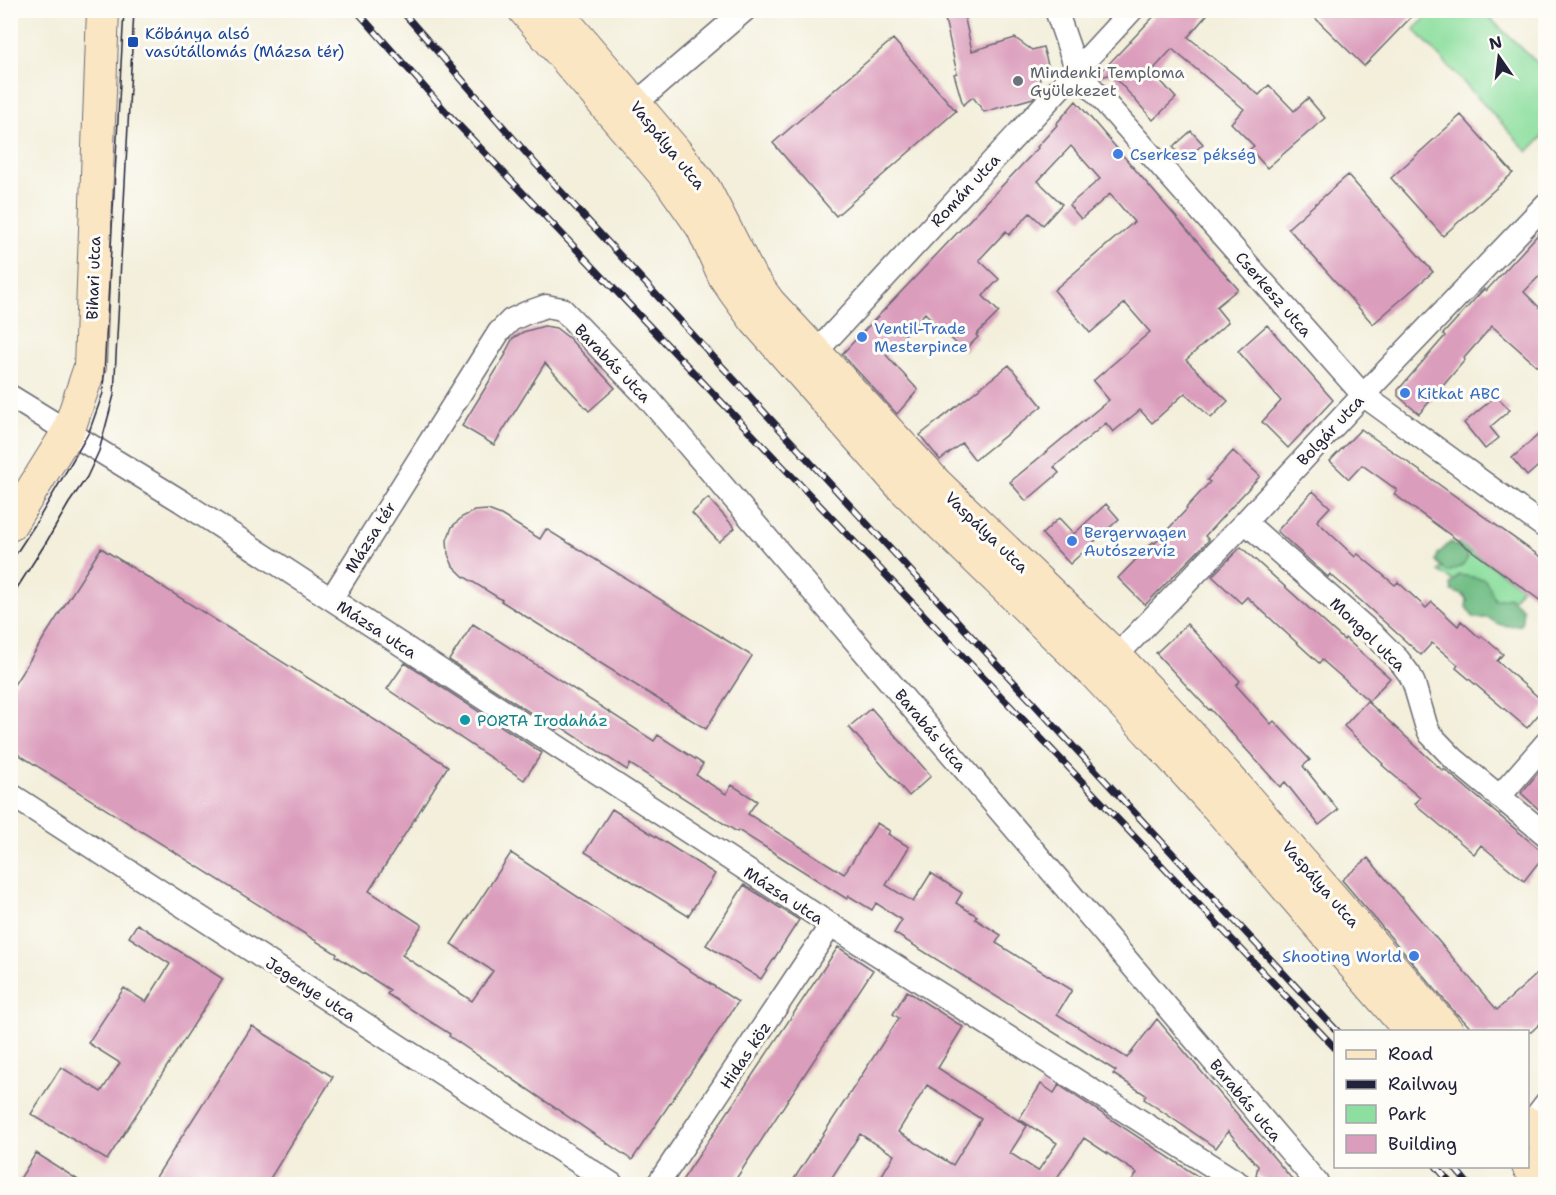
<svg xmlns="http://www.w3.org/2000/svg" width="1556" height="1195" font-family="'Shantell Sans',sans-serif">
<rect width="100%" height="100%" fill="#fdfcf7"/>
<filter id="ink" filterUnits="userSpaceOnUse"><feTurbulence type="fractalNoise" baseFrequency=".0167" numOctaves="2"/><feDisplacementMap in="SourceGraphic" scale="12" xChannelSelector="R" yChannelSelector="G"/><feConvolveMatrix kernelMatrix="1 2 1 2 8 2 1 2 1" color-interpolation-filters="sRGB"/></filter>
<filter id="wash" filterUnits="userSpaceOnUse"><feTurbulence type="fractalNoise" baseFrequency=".008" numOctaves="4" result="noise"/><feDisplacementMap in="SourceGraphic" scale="24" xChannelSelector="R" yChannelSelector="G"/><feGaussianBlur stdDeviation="1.35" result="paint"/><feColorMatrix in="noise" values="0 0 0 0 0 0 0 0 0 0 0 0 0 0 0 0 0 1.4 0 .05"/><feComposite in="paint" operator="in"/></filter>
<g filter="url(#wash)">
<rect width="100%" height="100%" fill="#f3efdb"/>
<path fill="#8ddf9f" stroke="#58806d" stroke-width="1.5" d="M1433,11h49l63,59v64l-17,18 -114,-123z
M1458,543l64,44 -20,28 -63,-44z"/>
<path fill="#72be86" stroke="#4a7060" stroke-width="1.5" d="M1451,542l17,12c-1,12 -11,15 -21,18l-11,-11 2,-7z
M1459,575l25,4 5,7 6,14 14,-3 14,12 -2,16c-14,1 -20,3 -32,-7h-15l-8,-11 1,-7 -4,-5 -11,-4 -1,-7z"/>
<g id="blocks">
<path fill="#db9dbc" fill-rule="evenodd" d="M943,10h20l9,41 43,-13 17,12 11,-3 7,25 -10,3 -1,16 -6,7 -49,14 -11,-15 -10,8 -9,-31 3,-1z
M1160,10h51l-23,27 71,58 10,-10 25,26 14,-13 17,20 -58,50 -17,-19 4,-3 -23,-23 13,-14 -72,-60 -20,22 24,27 -23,22 -41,-46 -11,3 -3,-2z
M1307,10h111l-54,56z
M893,39l63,72 -120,105 -63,-73z
M1076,101l162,188 -22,18 12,15 -42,38 42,41 -17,17 -26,-25 -33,30 -12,-13 -27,22 -7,-9 -52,44 5,6 -33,28 -16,-19 99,-82 -16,-19 57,-49 -25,-29 -35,30 -36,-43 80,-68 -24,-28 -29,25 -12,-14 31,-26 -29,-33 -33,35 24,23 -19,21 -13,-12 -21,22 -3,-4 -27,29 20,19 -16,17 16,16 -23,23 2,2 -14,14 -39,-38 -39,42 32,35 -21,24 -55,-60 196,-206 -1,-1 20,-22 -1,-1z
M1461,115l52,58 -70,63 -52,-58z
M1191,131l12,13 -18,16 -12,-13z
M1348,175l85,97 -60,52 -85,-96z
M1545,227v43l-21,22 21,21v60l-53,-47 -28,32 1,2 -46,54 -21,-18v-6l47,-54 -2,-2 41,-45 2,2z
M1267,325l66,75 -45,48 -26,-26 19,-21 -43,-50z
M544,326l12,2 13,10 46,50 -26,23 -44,-48 -51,82 -32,-19 44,-72 -1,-1 8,-15 10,-6z
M1009,365l33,41 -67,54 -13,-17 -22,17 -20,-25z
M1496,396l14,14 -20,17 9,11 -14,11 -21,-26z
M1361,429l184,131v44l-151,-110 3,-4 -35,-25 -13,14 -19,-18z
M1545,429v31l-18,16 -15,-18z
M1233,451l27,25 -55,60 4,4 -64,65 -27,-27 35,-36 2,1 32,-34 -1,-1 24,-26 -3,-2z
M1313,491l17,16 -13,14 38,36 3,-3 37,31 3,-3 28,26 6,-6 26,24 3,-5 19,17 2,-2 21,18 -6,7 48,42v4l-18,21 -71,-60 2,-3 -26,-22 -11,12 -61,-55 -30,-26 -2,3 -51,-46z
M708,498l27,30 -16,14 -27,-29z
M1106,504l13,15 -49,45 -28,-30 17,-16 15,16z
M488,510l13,5 39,24 6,-10 206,127 -46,73 -205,-128 1,-1 -39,-24 -10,-10 -5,-12 -1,-14 5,-13 10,-10 12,-6z
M1241,547l103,93 1,-2 45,40 -21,23 -47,-41 -3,3 -72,-66 -6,6 -29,-27z
M101,548l347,218 -79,125 53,34 -20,30 70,46 21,-30 -42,-27 60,-91 227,149 -106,158 -183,-124 1,-2 -63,-40 3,-4 -54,-34 1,-2 -327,-205v-58z
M473,624l181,117 4,-6 45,29 -7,11 30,19 6,-9 25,16 -9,13 96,60 33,-51 13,8 -2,3 21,13 -23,38 27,17 18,-29 31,20 -6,10 21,13 -2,3 26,16 -5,8 76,47 -15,24 70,44 30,-39 140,166h-22l-19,-10 2,-9 -30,-35 -12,17 -72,-49 2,-4 -33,-21 3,-3 -222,-138 8,-13 -26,-17 -4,7 -23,-14 -2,3 -109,-69 -1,2 -107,-68 -3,6 -67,-44 -3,4 -108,-70z
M1187,624l53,57 -4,4 35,39 3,-3 36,39 -7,6 35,44 -19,15 -34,-43 -5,5 -70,-78 -1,1 -53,-57z
M405,663l137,90 -18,27 -137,-91z
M1367,701l76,70 1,-2 101,85 -21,27 -43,-36 -7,9 -59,-50 5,-6 -38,-33 1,-1 -39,-38z
M871,708l60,68 -22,20 -60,-69z
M1545,765v50l-24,-22z
M612,809l103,65 -27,42 -103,-64z
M1368,858l129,152 48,-43v52l-14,13h-57l-16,-18 -1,1 -115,-135z
M744,885l55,35 -38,59 -55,-34z
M137,924l86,55 -116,181 -76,-46 30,-47 40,25 19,-29 -32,-20 36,-55 22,14 24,-38 -41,-27z
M838,947l35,23 -141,215h-53z
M907,991l56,36 -25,41 89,58 -17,27 28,18 19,-28 -38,-24 22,-35 13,9 5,-8 152,100h-82l8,-12 -53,-35 -30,44 5,3h-183l18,-30 -34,-21 -33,51h-37l109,-167 -6,-4zM927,1085l54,34 -28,46 -55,-33z
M252,1026l81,51 -67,108h-115z
M36,1153l50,32h-70z"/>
</g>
</g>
<g filter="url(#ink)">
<use href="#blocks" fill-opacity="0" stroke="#6b6a73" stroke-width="1.5"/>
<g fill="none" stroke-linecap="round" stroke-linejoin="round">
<defs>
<path id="street" d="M1056,10l21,61 286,324 183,133
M635,104l110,-94
M804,361l12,-9 316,-342
M10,396l171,105 650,424 409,259
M1245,522l131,115 22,22 12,16 4,9 12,41 4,9 24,25 92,76
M331,599l168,-267 12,-12 15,-7 20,-7 16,3 85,88 671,787
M1116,656l129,-134 104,-112 197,-206
M10,794l602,390
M1499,797l47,-54
M1529,1125l17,-22
M658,1184l173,-259"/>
<path id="secondary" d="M524,10l145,170 33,47 22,49 10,15 21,29 42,48 104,118 195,189 52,56 71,78 192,223
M555,10l121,142 29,37 45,87 19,26 168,182 179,172 48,50 73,81 211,245
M10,525l58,-93 22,-65 13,-357
M1528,1123l18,21
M1528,1166l16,18"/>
</defs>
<use href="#street" stroke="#6b6a73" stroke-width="25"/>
<use href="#secondary" stroke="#6b6a73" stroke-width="34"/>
<use href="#street" stroke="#fff" stroke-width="22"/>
<use href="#secondary" stroke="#fbe6c4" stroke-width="32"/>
<path stroke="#22223b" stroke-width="1.5" d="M10,563l26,-40 48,-82 5,-9 14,-39 21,-383
M10,599l37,-58 22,-38 18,-26 12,-26 15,-56 20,-385"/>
<defs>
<path id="rail" d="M356,10l93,105 887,934
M401,10l133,152 311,338 493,532
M1436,1166l15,18
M1453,1166l15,18"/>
</defs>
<use href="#rail" stroke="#22223b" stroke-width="7"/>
<use href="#rail" stroke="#fdfcf7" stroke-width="4.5" stroke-dasharray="14" stroke-linecap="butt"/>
</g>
</g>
<rect fill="#1a4fb4" stroke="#fdfcf7" stroke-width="2" x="127" y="36" width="12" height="12" rx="3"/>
<circle fill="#6b7280" stroke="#fdfcf7" stroke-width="2" cx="1018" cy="81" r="6"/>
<g fill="#3f7fe0" stroke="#fdfcf7" stroke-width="2">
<circle cx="1118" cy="154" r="6"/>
<circle cx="862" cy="337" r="6"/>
<circle cx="1405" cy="393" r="6"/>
<circle cx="1072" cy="541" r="6"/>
<circle cx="1414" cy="956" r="6"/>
</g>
<circle fill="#0f9aa8" stroke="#fdfcf7" stroke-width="2" cx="465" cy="720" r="6"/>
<g text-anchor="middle" stroke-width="6" stroke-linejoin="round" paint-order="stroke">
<g font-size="16" fill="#164399" stroke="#fdfcf7" text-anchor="start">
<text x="145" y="39">Kőbánya alsó<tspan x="145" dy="18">vasútállomás (Mázsa tér)</tspan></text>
</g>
<g font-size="16" fill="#5b616d" stroke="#fdfcf7" text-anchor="start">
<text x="1030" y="78">Mindenki Temploma<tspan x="1030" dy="18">Gyülekezet</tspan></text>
</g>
<g font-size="16" fill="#22223b" stroke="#fdfcf7">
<text transform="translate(668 145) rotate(51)" y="6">Vaspálya utca</text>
<text transform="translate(965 190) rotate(-47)" y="6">Román utca</text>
<text transform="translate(93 278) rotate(-88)" y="6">Bihari utca</text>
<text transform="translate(1274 294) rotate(49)" y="6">Cserkesz utca</text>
<text transform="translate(613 363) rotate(46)" y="6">Barabás utca</text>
<text transform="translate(1330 430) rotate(-47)" y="6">Bolgár utca</text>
<text transform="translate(987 532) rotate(44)" y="6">Vaspálya utca</text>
<text transform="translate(370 537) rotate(-58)" y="6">Mázsa tér</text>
<text transform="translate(377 629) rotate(33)" y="6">Mázsa utca</text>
<text transform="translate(1368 634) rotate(44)" y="6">Mongol utca</text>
<text transform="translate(931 730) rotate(50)" y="6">Barabás utca</text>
<text transform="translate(1321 884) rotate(49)" y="6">Vaspálya utca</text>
<text transform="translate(784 895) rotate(33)" y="6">Mázsa utca</text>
<text transform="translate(311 989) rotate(33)" y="6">Jegenye utca</text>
<text transform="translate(745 1055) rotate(-56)" y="6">Hidas köz</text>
<text transform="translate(1246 1100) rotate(50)" y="6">Barabás utca</text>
</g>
<g font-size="16" fill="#366cbe" stroke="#fdfcf7" text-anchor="start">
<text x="1130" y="160">Cserkesz pékség</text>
<text x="874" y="334">Ventil-Trade<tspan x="874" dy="18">Mesterpince</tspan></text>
<text x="1417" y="399">Kitkat ABC</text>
<text x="1084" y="538">Bergerwagen<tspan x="1084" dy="18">Autószervíz</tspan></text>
<text x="1402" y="962" text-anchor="end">Shooting World</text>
</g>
<g font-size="16" fill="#0d838f" stroke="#fdfcf7" text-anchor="start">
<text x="477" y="726">PORTA Irodaház</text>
</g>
</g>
<rect width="1556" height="1195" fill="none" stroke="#fdfcf7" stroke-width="36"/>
<rect x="1334" y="1030" width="195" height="138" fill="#fdfcf7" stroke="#a5a5ac" stroke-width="1.5"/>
<rect x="1346" y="1050" width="30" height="9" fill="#fbe6c4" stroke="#a5a5ac" stroke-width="1.5"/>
<text x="1388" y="1060" font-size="18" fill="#22223b">Road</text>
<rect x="1346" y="1080" width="30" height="9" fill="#22223b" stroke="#a5a5ac" stroke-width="1.5"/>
<text x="1388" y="1090" font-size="18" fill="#22223b">Railway</text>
<rect x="1346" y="1105" width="30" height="18" fill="#8ddf9f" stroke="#a5a5ac" stroke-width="1.5"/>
<text x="1388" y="1120" font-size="18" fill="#22223b">Park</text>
<rect x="1346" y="1135" width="30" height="18" fill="#db9dbc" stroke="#a5a5ac" stroke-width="1.5"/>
<text x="1388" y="1150" font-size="18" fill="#22223b">Building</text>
<g transform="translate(1499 57) rotate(346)" stroke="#fdfcf7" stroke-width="4.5" paint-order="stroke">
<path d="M0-4.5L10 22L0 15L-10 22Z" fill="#22223b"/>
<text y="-9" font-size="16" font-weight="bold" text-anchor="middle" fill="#22223b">N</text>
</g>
</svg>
